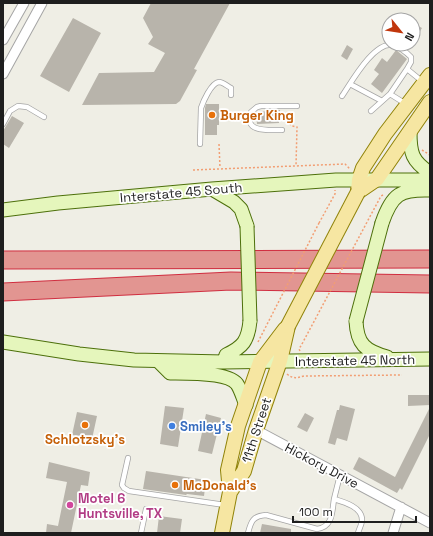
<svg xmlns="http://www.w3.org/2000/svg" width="433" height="536" font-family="'Space Grotesk',sans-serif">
<rect width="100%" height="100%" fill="#efeee5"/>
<path fill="#b8b4ab" d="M151,3h79l-36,66 3,1 -17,31 -4,3 -94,1 17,-32 55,-1 11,-19 -17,-9 5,-7 -10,-19z
M73,18l28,15 -32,59 -29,-16z
M413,23l9,5 -9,15z
M347,45l6,4 -6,11 -6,-4z
M396,50l11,9 -25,34 -11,-9 8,-10 -5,-4 8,-12 5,4z
M206,104h13v21h-2v10h-12v-27z
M280,110l1,9h-2v4l-22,1 -1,-11 1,-1z
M12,116l12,7 -15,25 -6,-4v-13z
M408,395h22v10l-22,1z
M340,405l15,4 -8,32 -10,-3 -2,7 -7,-2 9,-33h2z
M165,406l19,2 -6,39 -18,-3z
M430,407v27l-28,56 -2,-2 -3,5 -44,-24 6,-12 36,20z
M77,412l20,4 -5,23 -20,-4z
M305,413l9,5 -7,14 -10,-5z
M206,414l15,4 -9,36 -14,-3z
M49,462l41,10 -2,14 -7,-1 -10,48h-25l1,-9 11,2 9,-44 -21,-4z
M146,471l60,9 -2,16 -17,-2 -1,1 -43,-6z
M159,516l23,3 -2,14h-23z
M262,524l29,5v4h-31z"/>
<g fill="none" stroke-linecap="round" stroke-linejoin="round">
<defs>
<path id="lane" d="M350,84l32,17
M390,94l17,-25
M342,96c9,-13 32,-55 51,-51 7,2 13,7 18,12v5l-4,7 16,13
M371,111l19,-17 16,10
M3,124l7,-13 8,-5 9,1 17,10
M282,130c-13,0 -39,3 -31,-18l6,-5 4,-1h36
M200,144l1,-36c2,-6 10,-25 18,-26 4,0 8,4 12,6v7
M128,458l-6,27 2,3 5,3 96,14
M340,475l-6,24c10,3 28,8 28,21 0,4 -3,9 -4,13
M141,533l5,-24
M248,533c3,-12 5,-17 18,-18l51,14c16,-2 15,-17 17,-30"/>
<path id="street" d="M3,40l21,-37
M3,74l39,-71
M256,430l174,93
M393,533l8,-26"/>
<path id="secondary" d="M410,132c0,21 2,29 20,41
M212,189l22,13 7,7 6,17
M3,210l55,-7 154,-14 124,-9h94
M382,223c10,-29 18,-34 48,-33
M356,321c1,23 9,30 31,36
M3,342l76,12 55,6 90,2 206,-3
M158,361l12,12c14,0 58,-1 67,11 4,6 6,14 9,21
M224,362l2,-7c17,-8 22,-14 24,-34"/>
<path id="primary" d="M358,192l1,-12 4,-12 22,-34 45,-59
M358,192l19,-13 53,-77
M230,492l-2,-22 10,-44 22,-64 25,-33
M222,533l8,-41 14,-21 12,-41 24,-69 8,-35"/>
<path id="highway" d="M3,260l427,-1
M3,292l228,-11 199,3"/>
</defs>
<use href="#lane" stroke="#a5a5a5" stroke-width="6"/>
<use href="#street" stroke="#a5a5a5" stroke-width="11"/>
<use href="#secondary" stroke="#4d700b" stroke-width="15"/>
<use href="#primary" stroke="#908309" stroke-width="16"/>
<use href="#highway" stroke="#d02e40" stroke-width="19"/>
<path stroke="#f29e73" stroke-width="1.5" stroke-dasharray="2 2" stroke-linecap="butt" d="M281,115l11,11 5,1 -1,39
M219,144l1,24
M422,150l8,5
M193,170l152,-6 5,5
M319,223l16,-29v-4
M366,224l15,-28 2,-1
M300,351l-1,-2 3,-5
M287,374c6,5 10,4 17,2l98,-1"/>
<use href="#lane" stroke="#fff" stroke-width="4.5"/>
<use href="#street" stroke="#fff" stroke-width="9"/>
<use href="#secondary" stroke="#e5f6bc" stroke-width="13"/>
<use href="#primary" stroke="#f6e6a2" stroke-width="14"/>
<use href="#highway" stroke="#e29591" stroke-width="17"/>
<defs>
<path id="secondary-bridge" d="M247,226l3,95
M356,321l26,-98"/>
<path id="primary-bridge" d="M288,326l70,-134"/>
</defs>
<use href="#secondary-bridge" stroke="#4d700b" stroke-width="15" stroke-linecap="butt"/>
<use href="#primary-bridge" stroke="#908309" stroke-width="16" stroke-linecap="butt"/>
<path stroke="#f29e73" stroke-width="1.5" stroke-dasharray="2 2" stroke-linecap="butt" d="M258,342l61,-119
M302,344l64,-120"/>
<use href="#secondary-bridge" stroke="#e5f6bc" stroke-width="13"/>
<use href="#primary-bridge" stroke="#f6e6a2" stroke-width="14"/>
</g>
<g fill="#e8710a" stroke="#fff" stroke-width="1.5">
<circle cx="212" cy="115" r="4"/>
<circle cx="85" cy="425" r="4"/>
<circle cx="175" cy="485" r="4"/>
</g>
<circle fill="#3f7fe0" stroke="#fff" stroke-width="1.5" cx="172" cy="426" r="4"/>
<circle fill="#d1479c" stroke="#fff" stroke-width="1.5" cx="70" cy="505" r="4"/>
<g text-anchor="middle" stroke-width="3.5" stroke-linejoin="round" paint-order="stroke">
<g font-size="13" font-weight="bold" fill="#c56008" stroke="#fff" text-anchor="start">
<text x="220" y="120">Burger King</text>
<text x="85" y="444" text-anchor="middle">Schlotzsky's</text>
<text x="183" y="490">McDonald's</text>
</g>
<g font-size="13" fill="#1e1e1e" stroke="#fff">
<text transform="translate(181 192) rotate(-5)" y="5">Interstate 45 South</text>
<text transform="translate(355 360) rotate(-1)" y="5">Interstate 45 North</text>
<text transform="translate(256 430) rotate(-72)" y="5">11th Street</text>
<text transform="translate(322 465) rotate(28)" y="5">Hickory Drive</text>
</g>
<g font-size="13" font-weight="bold" fill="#366cbe" stroke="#fff" text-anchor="start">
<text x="180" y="431">Smiley's</text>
</g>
<g font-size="13" font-weight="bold" fill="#b23c85" stroke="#fff" text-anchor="start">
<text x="78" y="503">Motel 6<tspan x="78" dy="15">Huntsville, TX</tspan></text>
</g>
</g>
<rect width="433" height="536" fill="none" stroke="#1e1e1e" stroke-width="8"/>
<g transform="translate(401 32) rotate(120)"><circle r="19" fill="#ffffff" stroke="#a5a5a5"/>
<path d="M0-3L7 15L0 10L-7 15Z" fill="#c1360c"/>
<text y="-6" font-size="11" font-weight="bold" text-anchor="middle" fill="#1e1e1e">N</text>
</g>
<path d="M293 516v6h123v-6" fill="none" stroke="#1e1e1e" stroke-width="2"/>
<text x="299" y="516" font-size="12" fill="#1e1e1e" stroke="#ffffff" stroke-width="3" paint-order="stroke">100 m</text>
</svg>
